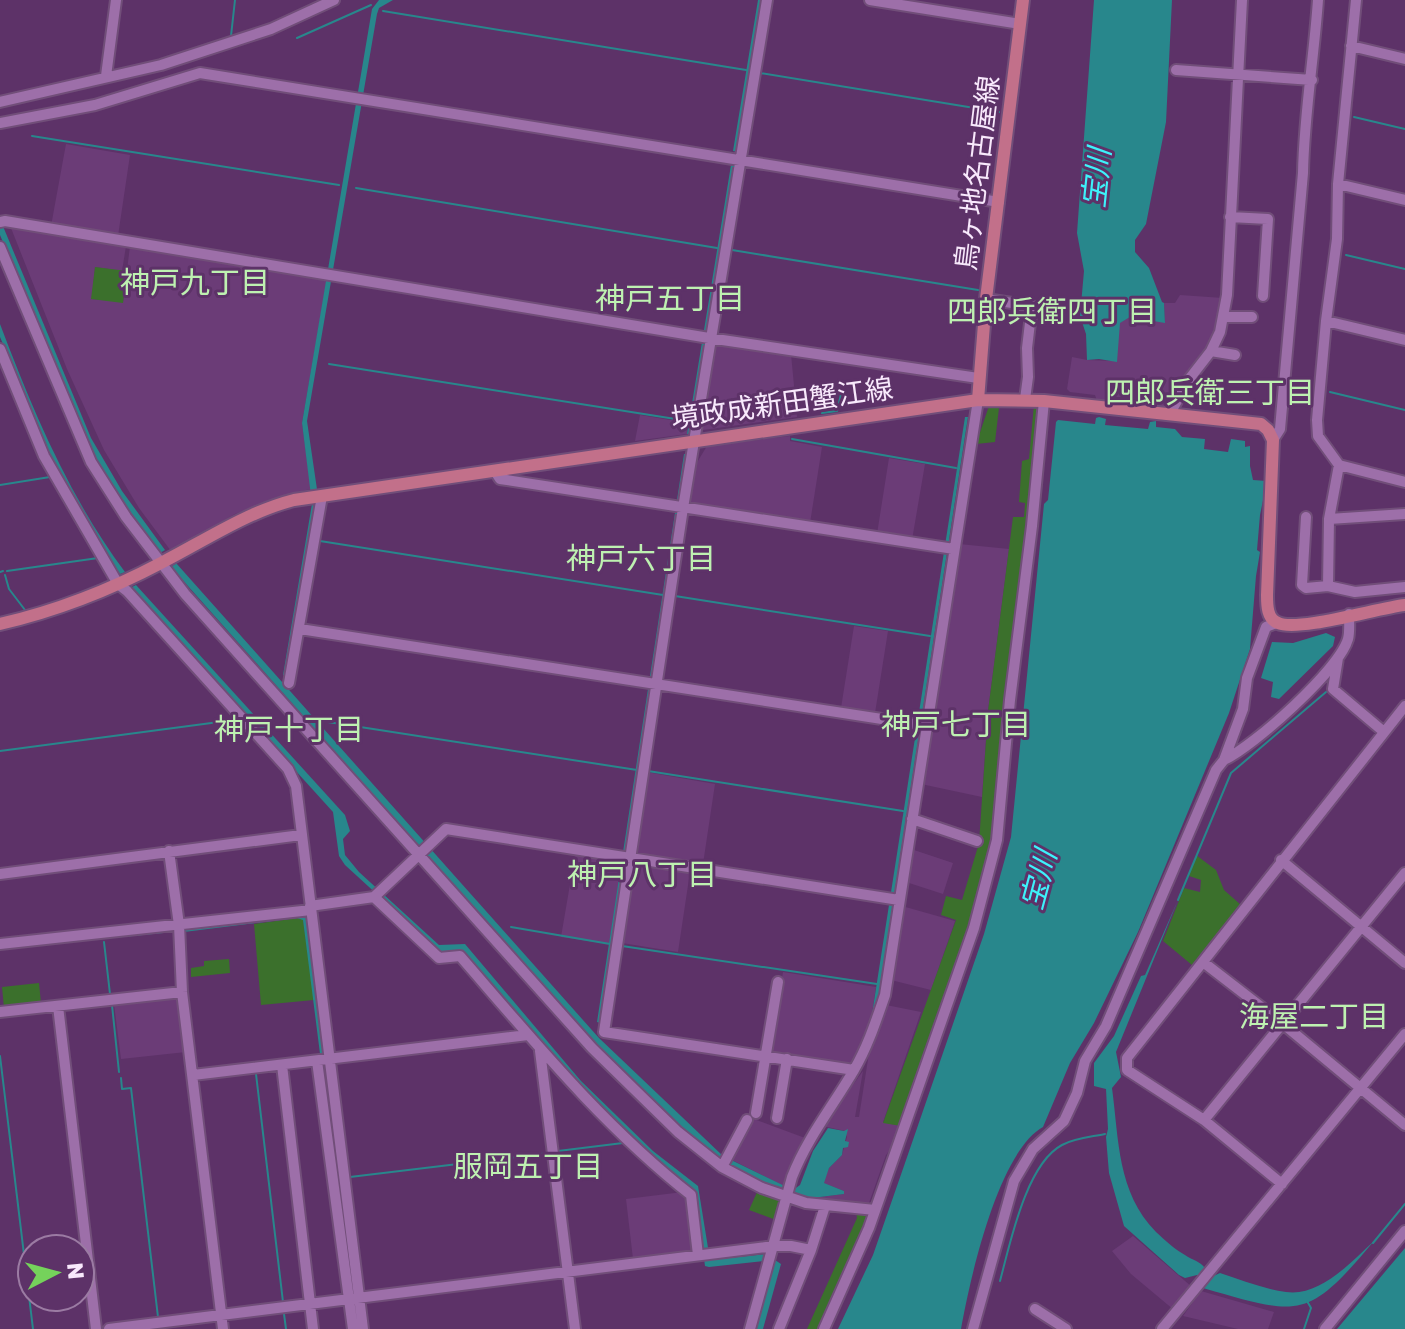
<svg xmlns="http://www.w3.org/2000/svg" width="1405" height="1329" font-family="'Golos Text','Noto Sans JP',sans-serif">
<rect width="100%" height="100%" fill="#5d3268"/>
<path fill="#6b3c77" d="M66,144l64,11 -12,81 -67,-10z
M11,228l115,18 -4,25 -27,-4 -3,32 31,3 7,-56 197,33 -25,144 9,66 -22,5 -54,20 -64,37 -32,-43 -35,-58 -37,-81z
M1180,295l43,3 -8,39 -41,60h-8l-1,11 -68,-7 -2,-6 -25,-3 -3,-3 5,-32 15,3 27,1 5,-38 11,-6 35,5 -1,-19h11z
M716,342l75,12 6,63 -94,13 -1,-11z
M640,415l49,8 -2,11 -52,7z
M790,436v5l32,6 -12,76 -118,-18 -3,-7 7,-34 11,-18z
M889,458l36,6 -13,76 -35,-6z
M959,544l50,5 -21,162 -6,86 -61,-13z
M854,626l34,5 -13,82 -34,-5z
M646,772l69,12 -12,80 -69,-10z
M911,849l42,14 -10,31 -37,-12z
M575,855l48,7 -14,82 -48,-7z
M635,863l55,9 -12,80 -56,-9z
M902,906l53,15 -24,69 -40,-10z
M783,972l93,15 -6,40 -16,38 -84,-14z
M177,997l3,2 6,53 -65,7 -7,-55z
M886,1005l35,7 -38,110 18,4 -6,17 -9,12 -17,48 -39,1 -18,-6 32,-4v-3l-21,-8 6,-15 13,-13 5,-18 -2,-6 -22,-5 40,-55 -8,46h4l10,-64z
M751,1118l54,20 -21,48 -56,-28z
M683,1192l4,3 7,54 -3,3 -58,7 -7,-60z
M1133,1236l59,51 -18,23 -43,-36 -19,-23z
M1201,1291l73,21 -6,17h-30l-55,-13z"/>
<path fill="#3b702c" d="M95,267l32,4 -4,32 -32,-4z
M1034,404h5l-42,416 -33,132 -63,174 -18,-3 73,-203 -15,-5 5,-19 16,4 17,-57 9,-132 25,-194h11l1,-14 -6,-1 3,-41 7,-2z
M989,406l10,2 -4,34 -19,2z
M1196,855l20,15 8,20 17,15 -49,60 -29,-24 21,-53 16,4 1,-12 -12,-4z
M298,918l5,1 11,81 -53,5 -7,-81z
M229,959l1,14 -39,4v-9l13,-2v-5z
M39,983l2,20 -37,5 -2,-21z
M758,1190l23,11 -5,19 -27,-10z
M856,1212l13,3 -48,114h-14l50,-111z"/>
<path fill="#28878c" d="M379,0h14l-14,8 -2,6 -70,407 12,82 -31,175 -5,-3 29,-171 -10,-81 70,-414z
M758,0h4l-24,152 -5,-1z
M1094,0h78l-6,122 -20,102 -11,16v12l14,16 13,34 2,1 1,20 -35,-6 -10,6 -3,39 -18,-3 -12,1 -1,-26 -6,-18 4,-45 -7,-38z
M731,165l4,1 -43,267 -5,1z
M0,219l91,219 31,53 43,59 -5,3 -42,-58 -33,-56 -85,-204z
M0,324c33,87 69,173 125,248l-5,2 -26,-37 -38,-68 -56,-132z
M965,417h3l-90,583 -8,27z
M1099,417l7,2 -1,6 43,4 2,-7 6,-1v6l19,2 7,8 23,2 -1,10 24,3 3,-13 14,2v6l5,-1v20l3,14 14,1 -7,34 -3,35 3,2 -4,24 -6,73 -21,64 -91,219 -44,91 -24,40 -27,64c-45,25 -73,152 -82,202h-123l35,-74 32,-92 79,-229 27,-97 33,-333 4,-4 8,-78 2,-2 37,4 1,-6z
M684,454h5l-88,569 -4,-1z
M176,563l423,475 124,118 70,34 7,-5 13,-34 15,-23 16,3 4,-2 -3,12 4,1 -1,5 -5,1 -1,7 -13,13 -5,15 20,8v3l-32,4 -20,-1 -62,-30 -35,-27 -90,-88 -8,-5 -426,-480z
M136,585l209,230 5,16 -7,8 2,16 14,17 80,73 26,-1 116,137 72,70 45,35 12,74 56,-6 15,10 -18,65h-7l17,-64 -9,-4 -55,6 -4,-1 -10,-74c-91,-67 -161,-156 -233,-241l-22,1 -95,-87 -6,-9 -6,-44 -203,-224z
M1326,633l9,4 -2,9 -54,53 -8,-2 2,-15 -12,-4 11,-36 21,1z
M1178,900l-62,152 5,25 -9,11c7,52 5,104 44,144 9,8 18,17 29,23 7,5 15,6 20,13l-4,6 6,5 13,-6c21,7 44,16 66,19 34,5 65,-30 88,-51 -67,80 -74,75 -171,47l2,-6 -8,-7 -12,3 -6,-3 -55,-49 -15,-53 -3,-36 2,-8 -2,-40 -12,-3v-23l20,-27 27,-60 4,-1z
M304,914l3,4 52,411h-4l-52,-409 -6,-2 -113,14v-3z
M1405,1248v81h-68z"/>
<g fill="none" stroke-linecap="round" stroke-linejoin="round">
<path stroke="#28878c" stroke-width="2" d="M383,11l363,59
M231,36l4,-36
M297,38l74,-33
M760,73l239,39
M1354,117l51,12
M32,136l307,49
M356,188l361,60
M732,250l246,40
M1346,255l59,14
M329,364l359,57
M1330,392l75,18
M822,413l15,-2 5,-21
M792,439l164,29
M0,485l50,-8
M320,541l343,54
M7,571l91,-13
M0,572l3,-1
M5,575l4,14 16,21
M675,596l255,40
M328,722l309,48
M0,751l234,-31
M648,771l255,40
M1178,900l53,-127 95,-81
M511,927l99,17
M104,942l6,52
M33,945l140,-14
M622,946l255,38
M112,1005l7,67
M0,1056l33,273
M256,1074l27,228
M121,1078l1,11 9,-1 27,229
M558,1151l65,-8
M350,1177l199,-24
M1373,1243l32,-39
M1000,1281c10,-37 26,-117 62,-136 13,-7 29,-8 43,-11
M284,1314l2,15
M1304,1329l7,-21 -4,-7"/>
<defs>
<path id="minor" d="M767,0l-84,508 -79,524 250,38
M870,0l150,24
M1356,0l-18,184 -1,55 -11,82 -9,99 1,16 21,29 66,17
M1351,46l54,13
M1176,70l136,10
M106,76l10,-76
M0,102l161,-37 110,-36 63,-29
M0,123l95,-18 105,-32 799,129
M1338,184l67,16
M1230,217l38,2 -5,77
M0,222l5,-1 704,117 269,40
M0,247l91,215 35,55 59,77 407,454 86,84 44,35 40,21 44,15 69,7
M986,299l46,7 -5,42 1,29 -3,22
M1223,317h29
M1326,321l79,19
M0,349l44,107 74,128 9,7 161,178 8,17 67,543
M1211,351l24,4
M1169,415l21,-37 21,-27 9,-19 7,-37 15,-295
M1273,440l7,-11 23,-256c1,-58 11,-115 15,-173
M494,470l6,9 454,70
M1306,517l-4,68 4,3 22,-2 27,6 50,-5
M1329,519l76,-5
M1328,586l1,-67 10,-54
M300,629l627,97
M1338,658l-5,31 51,43
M289,683l33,-187
M1224,760c30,-14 115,-90 124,-121 2,-7 1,-17 1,-25
M912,819l65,22
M169,851l10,74 3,67 41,337
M1281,860l124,103
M0,874l301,-39
M374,897l72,-68 453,71
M310,906l64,-9 65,61 21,-2c73,84 143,170 231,239l7,60
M0,944l311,-34
M1203,962l79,61 123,102
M58,1006l38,323
M0,1012l182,-20
M540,1051l35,278
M317,1061l36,268
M282,1065l31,264
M193,1075l335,-40
M756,1113l22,-131
M777,1118l10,-59
M1204,1120l201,-247
M722,1167l25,-47
M1282,1184l-78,-64 -77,-50v-12l278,-352
M1035,1309l31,20
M109,1329l665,-83h17l20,4
M750,1329l42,-152c15,-39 41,-71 62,-107 14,-24 22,-49 31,-75l93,-595
M779,1329l32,-79 14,-44
M824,1329l45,-101 105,-300 23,-88 13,-140 22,-174 12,-125
M973,1329l41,-148 19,-32 31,-28 13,-28 8,-32 21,-35 110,-256 8,-10 19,-51 4,-31 19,-51 10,-4
M1162,1329l243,-295
M1325,1329l80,-98"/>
<path id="major" d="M978,400l8,-101 37,-299
M0,624c56,-13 110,-34 161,-61 43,-22 86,-51 133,-63l684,-100 66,1 217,23 7,6 5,10 -6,155c0,10 0,24 11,28 20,9 100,-15 127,-18"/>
</defs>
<use href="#minor" stroke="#714e79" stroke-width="14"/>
<use href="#major" stroke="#714e79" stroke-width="16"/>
<use href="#minor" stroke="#9d6fa9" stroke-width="10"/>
<use href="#major" stroke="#c2708a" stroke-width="12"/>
</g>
<g text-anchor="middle" stroke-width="6" stroke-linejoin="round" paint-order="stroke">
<g font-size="28" fill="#f8e9fc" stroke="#5d3268">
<text transform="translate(977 173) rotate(-83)" y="10">鳥ヶ地名古屋線</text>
<text transform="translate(782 403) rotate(-8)" y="10">境政成新田蟹江線</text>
</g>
<g font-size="30" font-style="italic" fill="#3df2fa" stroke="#5d3268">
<text transform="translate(1097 178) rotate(-84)" y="10">宝川</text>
<text transform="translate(1039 880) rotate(-75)" y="10">宝川</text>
</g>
<g font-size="30" fill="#bef1b1" stroke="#5d3268">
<text x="195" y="293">神戸九丁目</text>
<text x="670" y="309">神戸五丁目</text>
<text x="1052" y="322">四郎兵衛四丁目</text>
<text x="1210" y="403">四郎兵衛三丁目</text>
<text x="641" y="569">神戸六丁目</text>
<text x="956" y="735">神戸七丁目</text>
<text x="289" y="740">神戸十丁目</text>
<text x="642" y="885">神戸八丁目</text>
<text x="1314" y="1027">海屋二丁目</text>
<text x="528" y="1177">服岡五丁目</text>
</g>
</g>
<g transform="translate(56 1273) rotate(84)"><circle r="38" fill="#5d3268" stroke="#9b7ba3" stroke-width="2"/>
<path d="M0-6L14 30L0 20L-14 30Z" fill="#75d25b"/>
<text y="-12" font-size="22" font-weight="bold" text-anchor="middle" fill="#f8e9fc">N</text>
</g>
</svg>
